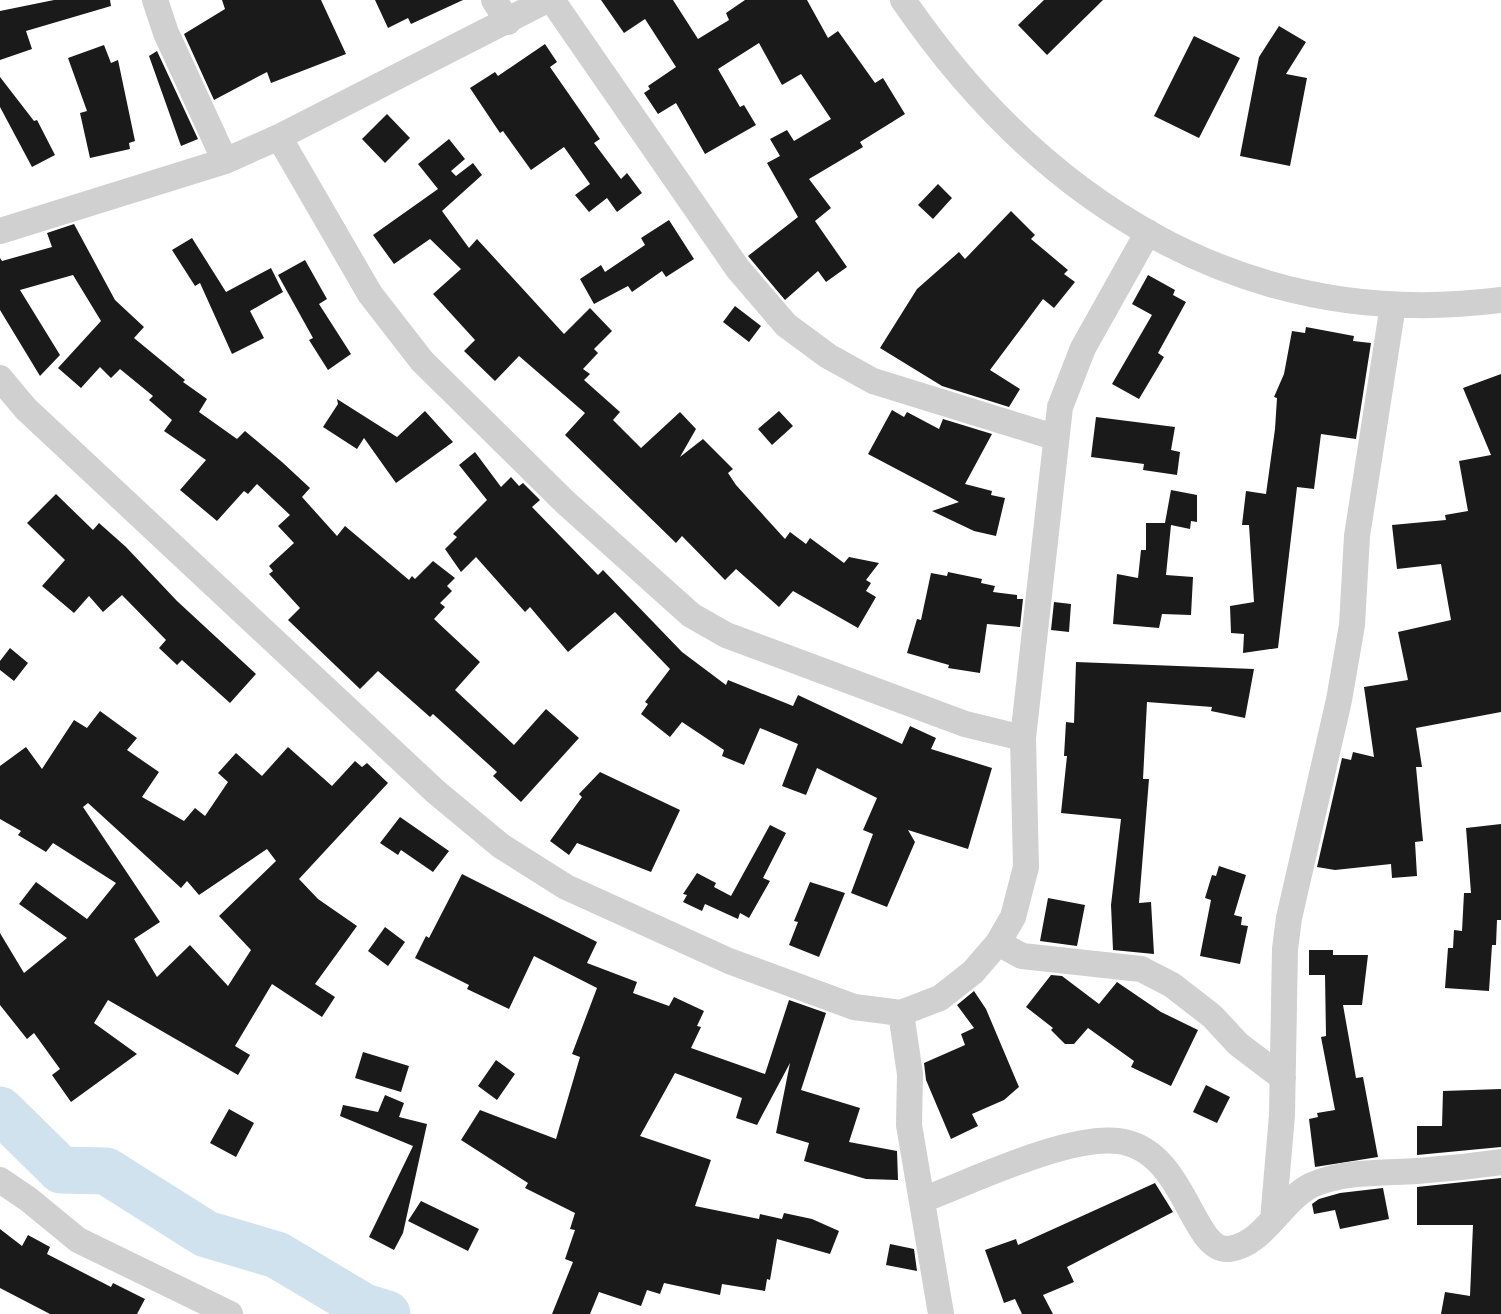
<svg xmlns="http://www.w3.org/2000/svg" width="1501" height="1314" font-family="Inter,sans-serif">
<rect width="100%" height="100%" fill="#fff"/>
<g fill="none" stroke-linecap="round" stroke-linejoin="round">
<path stroke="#cfe2ee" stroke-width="47" d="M0,1110l61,60 45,1 100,63 71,21 87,52 23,7"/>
</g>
<path fill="#1a1a1a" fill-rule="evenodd" d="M54,0h56l1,6 -85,25 6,18 -32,11v-49z
M222,0h99l25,54 -75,29 -4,-11 -53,28 -30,-66 41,-25z
M375,0h88l-52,24 -3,-6 -20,10z
M601,0h72l25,39 31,-19 -3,-7 19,-13h62l21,38 10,-7 37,52 8,-5 22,36 -45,28 3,5 -54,32 22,29 -16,13 32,46 -21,15 -8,-11 -33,29 -37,-44 50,-39 -31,-54 13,-7 -10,-17 17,-9 7,11 37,-22 -30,-45 -19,11 -23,-42 -41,26 22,38 4,-2 12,20 -51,29 -29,-51 -18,11 -14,-21 6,-4 -2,-3 28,-19 -31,-48 -21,14z
M1044,0h59l-56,55 -29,-30z
M1279,26l27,16 -20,32 21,4 -17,88 -50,-10 19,-99z
M1194,36l46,22 -41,80 -45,-22z
M545,44l12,18 -7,5 50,72 -6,4 27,36 6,-6 15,20 -25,19 -10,-14 -18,14 -14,-17 15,-11 -26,-37 -33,23 -28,-39 -3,2 -30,-45 25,-16 3,4z
M104,45l7,18 7,-3 17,81 -6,2 1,6 -40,9 -10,-45 7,-2 -19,-53z
M157,51l41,88 -17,7 -32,-90z
M0,77l34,44 3,-1 18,35 -23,12 -32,-60z
M387,114l23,24 -25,25 -23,-24z
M449,139l16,20 -14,12 5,5 17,-13 9,12 -40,36 27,37 8,-9 87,95 26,-26 22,23 -18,18 4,4 -15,16 7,5 -6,6 36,32 -7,8 28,28 39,-36 16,17 -16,28 23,-18 30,30 -5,4 8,12 49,54 5,-7 16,12 4,-6 34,25 5,-6 30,6 -13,17 5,3 -5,8 10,6 -18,31 -65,-37 -14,16 -43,-38 -11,11 -43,-44 -6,7 -111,-108 20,-22 -66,-57 -24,25 -31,-30 11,-11 -42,-46 28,-25 -31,-30 -36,25 -21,-29 65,-46 -20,-25z
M938,184l14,14 -19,21 -15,-14z
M1011,211l24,24 -4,4 37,31 -4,4 11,8 -21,26 -11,-9 -53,71 30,19 -11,18 -67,-21 -62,-38 37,-59 42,-37 6,7z
M669,220l25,39 -28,18 -4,-6 -30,21 -4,-6 -34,18 -14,-25 21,-14 4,7 40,-27 -4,-7z
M74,224l41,76 29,27 -10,11 51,42 -2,2 24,17 -8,13 38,27 8,-8 37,31 28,26 -8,9 35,39 8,-10 64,54 3,-4 3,3 18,-18 22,17 -8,8 5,5 -12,12 5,4 -11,12 46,43 -25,28 59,55 32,-36 33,29 -58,64 -28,-26 4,-4 -64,-58 -3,3 -52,-46 -18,18 -72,-69 12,-12 -31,-34 4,-3 -4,-5 25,-23 -16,-17 12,-11 -33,-31 -9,10 -4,-3 -27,30 -37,-31 26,-30 -42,-29 8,-11 -23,-20 4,-4 -33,-27 -9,9 -11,-11 -19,21 -23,-20 43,-47 -28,-46 -53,15 40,65 -20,21 -40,-66v-52l2,3 50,-14 -5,-14z
M192,238l34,54 45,-24 12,24 -33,19 14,27 -32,16 -32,-71 -5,3 -23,-36z
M305,260l22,39 -8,5 32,50 -23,16 -19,-30 4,-2 -35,-63z
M1148,275l27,15 -2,5 13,7 -28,51 6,4 -25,42 -27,-15 40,-69 -20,-11z
M735,306l26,20 -12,16 -26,-20z
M1306,327l48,9 -1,5 18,2 -15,96 -35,-5 -7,55 -17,-2 -19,161 -35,5 1,-19 -13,-1 -1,-27 24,-4 -5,-77h-7l4,-34 20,3 9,-65 2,-31 -3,-1 10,-23 8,-43 13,2z
M1501,374v338l-85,16 6,39h-6l7,74 -8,1 2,34 -25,2 -1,-14 -56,6 -18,-3 25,-109 9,2 2,-8 21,5 -10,-70 44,-7 -10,-48 53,-12 -10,-56 -44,5 -5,-44 54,-5 -1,-5 23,-4 -9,-50 32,-6 -28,-67z
M337,399l60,38 28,-26 28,31 -57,41 -32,-45 -7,11 -34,-22 15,-23z
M892,410l12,7 3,-5 32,17 4,-10 49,15 -27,50 27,7 -1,4 14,3 -9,38 -22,-5 -42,-20 27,-9 -91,-48z
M779,411l14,15 -21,19 -14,-16z
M1096,417l79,10 -4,23 9,2 -3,23 -34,-5 1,-6 -53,-7z
M475,452l26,35 10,-10 8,9 4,-3 17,17 -8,7 66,68 5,-5 79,82 44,33 2,-5 65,26 5,-11 104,49 8,-18 26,12 -5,11 61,19 -24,81 -60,-19 7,12 -28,65 -36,-14 22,-59 -10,-4 14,-32 -60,-30 -11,27 -24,-9 16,-42 -38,-16 -16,37 -22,-9 2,-6 -42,-28 -12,15 -29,-23 7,-10 -3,-2 25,-33 -55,-57 -47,40 -38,-45 -5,5 -49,-55 -15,15 -16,-23 12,-12 -4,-3 34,-34 -28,-35z
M1171,490l26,5v27l-6,-1 -1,8 -19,-4 -5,50 27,2 -2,38 -29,-1 -3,14 -46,-4 4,-50 21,4 3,-28h5v-27h19z
M56,494l37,36 6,-7 27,24 51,54 79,73 -26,29 -48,-43 -5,5 -18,-17 7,-8 -44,-45 -19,17 -14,-16 -15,17 -32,-27 23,-26 -38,-37z
M948,572l34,7 -1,4 14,3 -2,6 24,3v4h6l-3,28 -33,-3 -7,49 -32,-5 1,-3 -42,-12 10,-34 4,1 10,-47 16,3z
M1054,602l17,2 -2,28 -18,-2z
M10,648l18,15 -14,18 -14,-11v-9z
M1076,662l178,7 -9,49 -34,-7 1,-4 -65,-5 -4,77h6l-10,124 12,-1 3,52 -41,-4 -2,-45 10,-86 -60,-6 6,-57h-3l2,-34 8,1z
M100,711l37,27 -10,12 32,22 -17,25 42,24 11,-13 10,8 23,-34 -10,-9 18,-20 26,23 26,-29 44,39 23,-25 7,6 5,-4 21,20 -89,96 19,20 39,27 -42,58 20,13 -13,20 -50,-33 -37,62 15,9 -12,20 -130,-75 -14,23 43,31 -66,48 -19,-27 8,-6 -26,-36 -7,6 -27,-34v-72l24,40 43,-35 -48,-34 17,-22 51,37 29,-36 -63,-40 -7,9 -28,-17 3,-4 -21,-12v-53l26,-19 16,22 32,-49 13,8zM88,803l93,85 6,-7 12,14 68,-46 9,12 -57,55 32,34 -23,36 -38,-41 -33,32 -23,-38 26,-17 -77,-115z
M600,772l80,38 -29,62 -74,-29 -8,12 -19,-14 32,-44 -3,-3z
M400,817l49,34 -16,21 -32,-22 -3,5 -18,-12z
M1501,824v96h-4l-1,25h-4l-3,46 -44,-3 3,-40h5l1,-18 8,1 2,-38h7l-5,-65z
M770,825l16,8 -23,45 7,3 -21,37 -9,-5 -2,6 -33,-15 -3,7 -19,-9 4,-7 -4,-1 14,-21 19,10 -2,4 17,9z
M1219,866l27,9 -12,40 8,2 -1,8 7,1 -8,38 -40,-8 11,-56 -6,-2 7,-23 4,1z
M462,874l135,68 -10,21 50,19 -4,11 36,13 5,-9 30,14 -7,15 4,1 -10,21 74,26 24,-74 37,13 -25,77 59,18 -11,34 48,9 1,29 -32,-1 -62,-18 5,-18 -33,-10 14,-70 -33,62 -21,-7 6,-20 -67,-25 -35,63 71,24 -16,46 64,13 1,-5 22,5 2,-6 28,6 27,12 -9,23 -53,-15 -7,41 -3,-1 -2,12 -43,-7 -2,11 -56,-12 -4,11 -13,-4 -6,16 -42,-14 -9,22h-38l21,-52 -8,-3 10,-29 -5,-1 5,-16 -50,-25 3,-5 -67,-43 19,-30 76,29 24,-82 -8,-3 25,-66 -63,-32 -25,53 -42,-20 2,-4 -54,-27 11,-22 3,2z
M810,882l35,11 -26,64 -30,-12 9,-23 -4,-1z
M1048,898l37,7 -8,41 -37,-5z
M385,927l20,15 -17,24 -20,-15z
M1309,950h24v5h35l-6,50h-19l13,73 7,-1 15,80 -63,10 -6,-48 9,-2 -1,-4 18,-3 -14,-73 5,-1 -1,-61h-16z
M1051,975l11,1 37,28 18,-22 44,30 37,18 -27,56 -40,-19 3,-6 -46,-33 -14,16h-9l-14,-14 2,-2 -27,-21z
M974,991l12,18 33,78 -15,13 -32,14 6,12 -27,13 -25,-59 -2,-17 41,-18 -4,-11 13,-6 -17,-23z
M363,1052l46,14 -8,26 -46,-14z
M496,1060l19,14 -18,26 -19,-14z
M1206,1085l24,12 -13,26 -24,-11z
M1501,1089v58l-84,8v-29h25l1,-35z
M385,1095l19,8 -5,14 28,7 -24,109 -9,17 -25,-13 44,-91 -73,-30 3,-11 35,7z
M229,1109l25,14 -18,34 -26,-14z
M1501,1178v136h-60l4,-22 25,4 3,-71h-56v-38z
M1155,1183l18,29 -106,55 7,15 -31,13 10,19h-31l-7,-15 -11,4 -19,-53 31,-11 2,6z
M1383,1188l6,31 -49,10 -5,-19 -21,4 -2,-10 7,-5 21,-6z
M421,1201l58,28 -11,22 -60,-30z
M0,1229l22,17 6,-11 22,12 -3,7 64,33 2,-4 32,16 -8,15h-87l-50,-26z
M890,1244l24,5 3,22 -31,-6z"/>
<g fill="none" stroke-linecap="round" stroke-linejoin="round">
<path stroke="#d0d0d0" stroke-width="26" d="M155,0l11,33 59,128
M494,0l14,22
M552,0l186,269 48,56 42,31 45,25 181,56
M903,0c140,204 344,333 598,300
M279,137l91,157 52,67 143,141 126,113 35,20 239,89 58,14
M0,231l225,-70 54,-24 268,-137
M0,378l26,31 410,383 65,54 65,41 163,74 125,46 47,6 39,-15 33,-26 25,-29 15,-26 13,-50 -3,-129 37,-331 23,-59 65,-116
M998,943l24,13 119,13 31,16 40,31 26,28 45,34
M901,1013l9,61 -1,51 32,189
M0,1180l28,19 50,41 152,74
M922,1200c51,-19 145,-65 196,-59 68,8 73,112 111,108 36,-5 52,-49 83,-64 31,-14 71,-12 105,-14 28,-2 56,-5 84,-9
M1273,1220l9,-105 3,-166 4,-31 50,-218 13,-75 5,-89 36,-231"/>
</g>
</svg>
